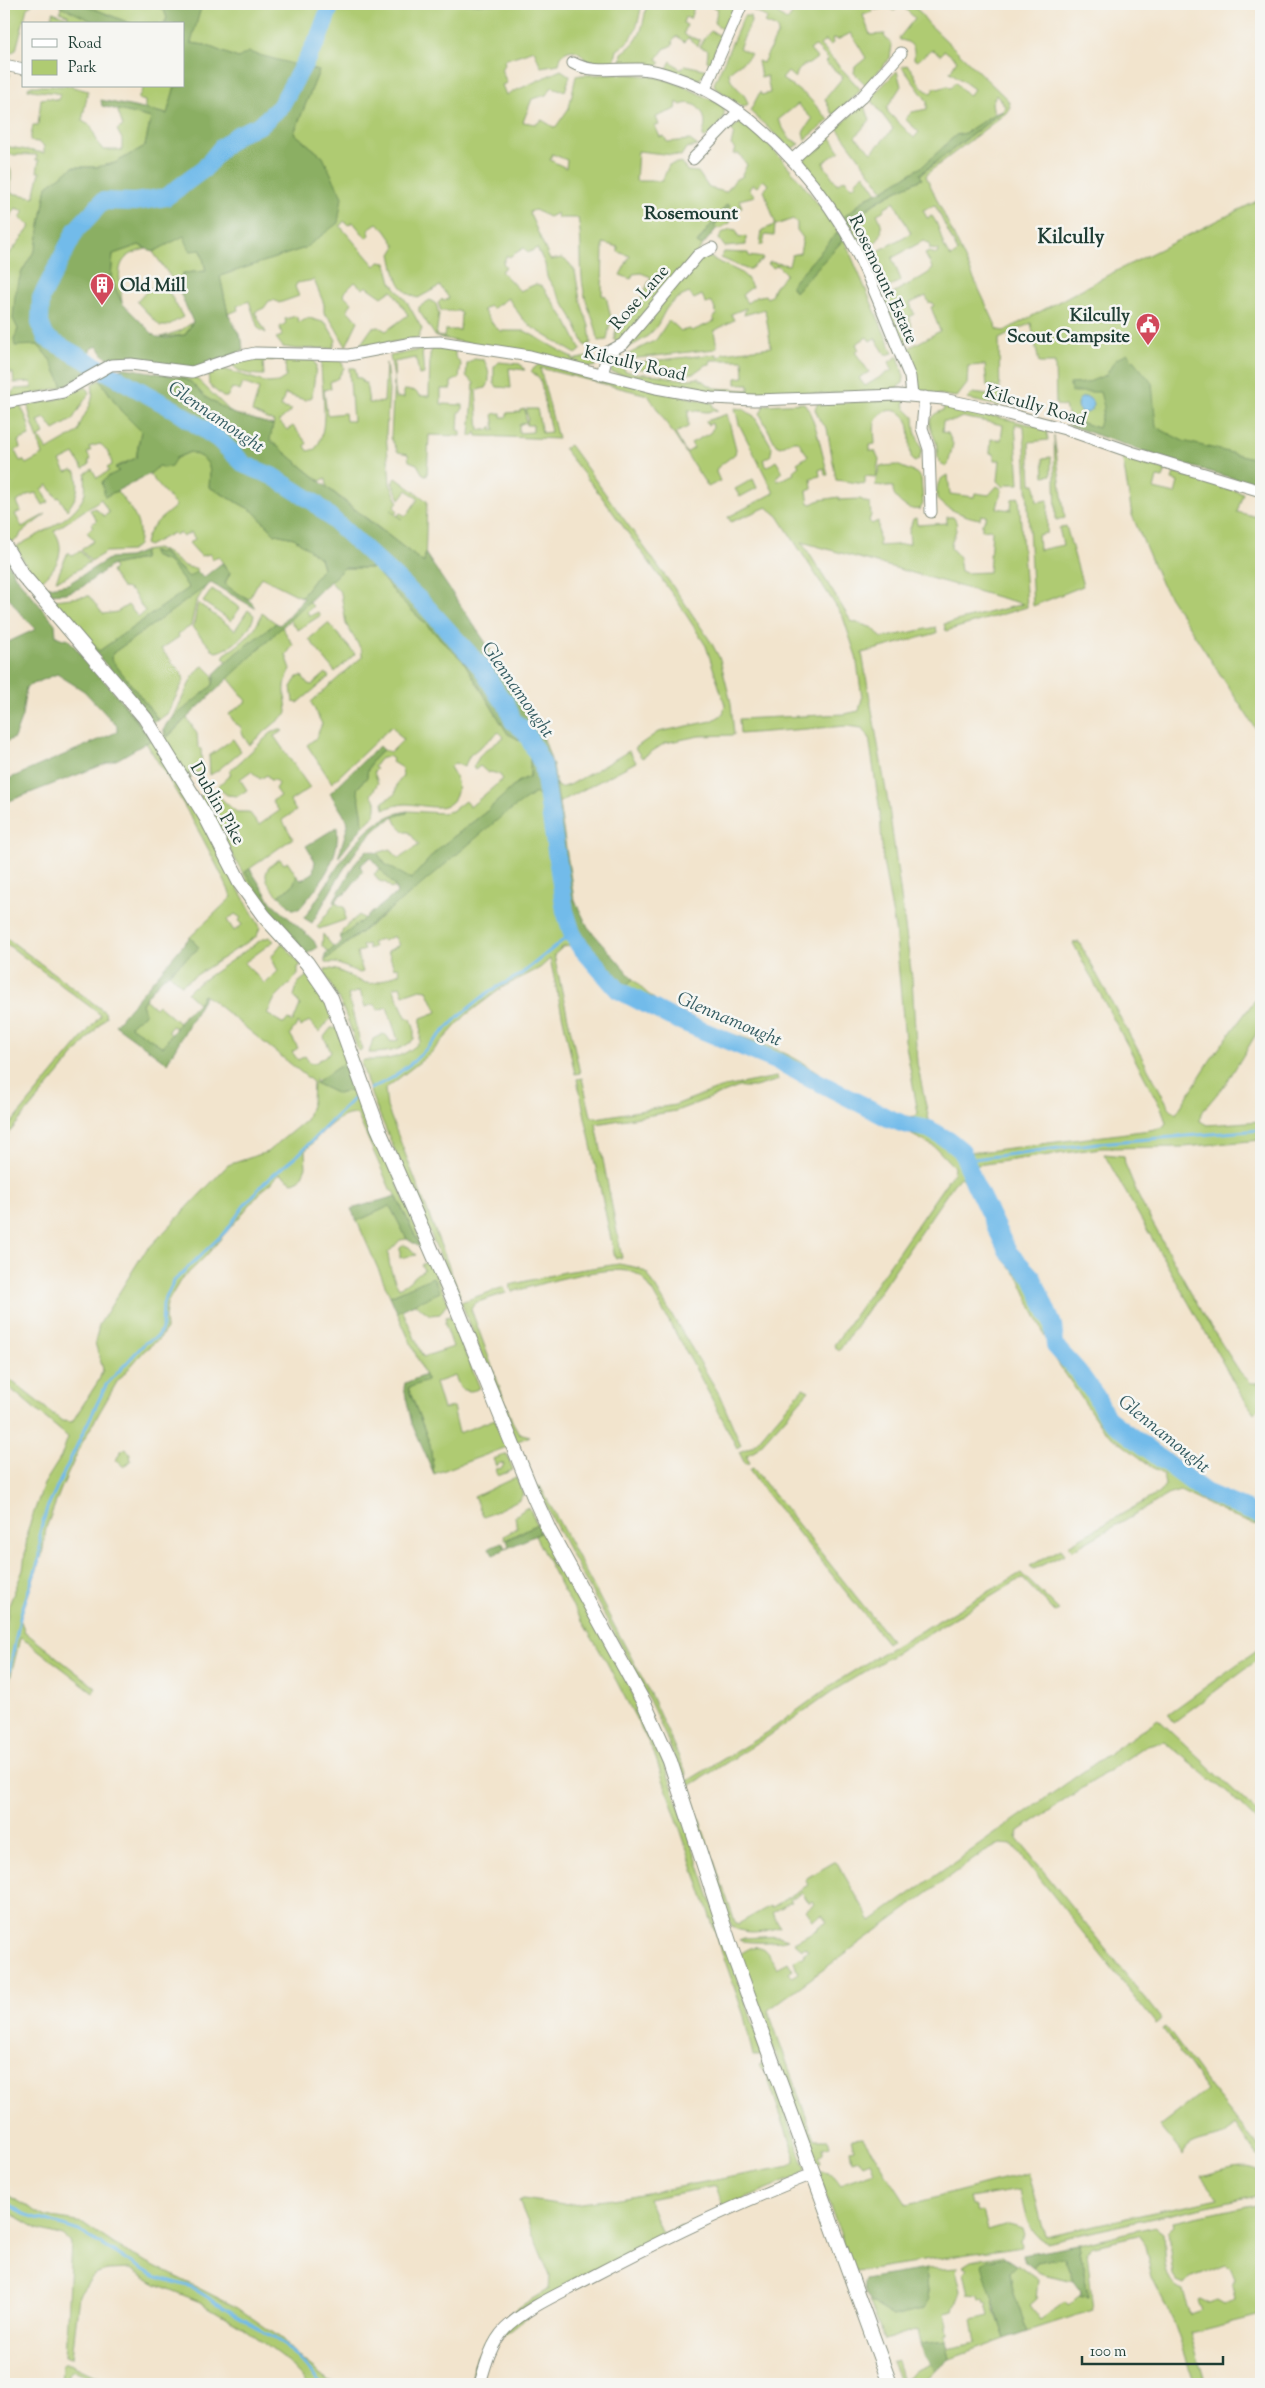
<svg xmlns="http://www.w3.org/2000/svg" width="1265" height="2388" font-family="'Sorts Mill Goudy',serif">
<rect width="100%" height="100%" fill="#f6f6f2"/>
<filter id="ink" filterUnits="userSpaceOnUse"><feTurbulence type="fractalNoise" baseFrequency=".02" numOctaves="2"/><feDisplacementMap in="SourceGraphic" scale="10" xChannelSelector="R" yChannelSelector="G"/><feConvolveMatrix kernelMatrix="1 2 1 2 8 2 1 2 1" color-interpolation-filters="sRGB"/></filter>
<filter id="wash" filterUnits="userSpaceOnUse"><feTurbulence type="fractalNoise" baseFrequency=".0096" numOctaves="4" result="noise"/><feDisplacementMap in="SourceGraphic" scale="20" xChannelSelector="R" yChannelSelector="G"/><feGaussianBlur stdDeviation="1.12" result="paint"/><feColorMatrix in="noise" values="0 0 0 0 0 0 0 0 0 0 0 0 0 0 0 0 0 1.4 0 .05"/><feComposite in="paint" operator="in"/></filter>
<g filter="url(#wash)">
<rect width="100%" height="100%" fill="#f2e4cd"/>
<path fill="#afcb72" stroke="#678453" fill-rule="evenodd" d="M4,4h29l-6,4 -11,42 -12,6z
M82,4h69l13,6 3,8 -3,6h-32z
M202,4h440c-5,22 -5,33 -25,46l-3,13 -28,-1c-5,-12 -16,-16 -25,-6l-2,8 -18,3 -7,-17 -30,10 1,5 -4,4 6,14 -5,2 4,10 55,-25 9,6 -5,15 -13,-4 -6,8 -14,4 -9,23 13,2 6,-4 13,8 14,-20 7,-32 6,-1c27,0 55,-3 81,4 21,6 40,17 60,27 6,14 -10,24 -19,33 -3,-7 1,-8 1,-15 0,-13 -11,-25 -24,-19l-4,-3 -1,7 -20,8 3,8 -4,1 5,11 4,-1 3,6 23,-2 8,6 -12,2 -5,8 -43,-5 -2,30h26l7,-16 12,-3 6,9 11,1 11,16 17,4 10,-13 7,-3 -1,-2 5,-9 -8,-11h-6l2,-5 -4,-4 3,-12 -3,-4 9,-6c22,4 84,88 98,109l-47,53 4,7 49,-53 49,114 -7,2 -11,-17 -5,3 -3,-4 -11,7 3,6 -4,2 14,20 -10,6 6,8 27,-16 -3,-8 9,-6 6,21 -1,6 -11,8 -101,4 -92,-1 -88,-22 2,-7 5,-3 3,1 4,8c11,3 22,3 33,4 17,3 22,6 40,3l16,10 35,2v-6h-13v-6l8,-1 -1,-17h-32l-1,4 -5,1 -11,8 -15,2 -22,-5 -25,-2 -1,-5 86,-9v3l4,-1 2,-3 48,-6 -6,-38 -21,6 2,-7 -15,6 3,6 -20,11 3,16 -2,2 -86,10 -2,-4 29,-15 13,-20 12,11 9,-2 2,2 23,-10 -2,-4 4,-2 -5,-13 -6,2 -4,-9 -8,4 -5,-6c-31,13 -21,23 -39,41 -8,7 -17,11 -27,16l77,-94h7l33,16 7,6 5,9 -10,8 5,8 9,-6 9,-2 2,3 4,-2 3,-8 12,-14 -9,-9 -3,3 -6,-4 2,-2 19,3 3,-10 8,-2 3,-15 -6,-8v-7l-4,-4 -17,6 -12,-35 5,-5 -6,-5 -6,7 -4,-3 -4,5 6,7 -16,4 3,7 -11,6 -1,10 -11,6 -5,-3 16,-20 -3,-2 -30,39 5,3 -5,7 -76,91 -7,-4 4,-20 18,-10 15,-33 -10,-4 -8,1 -2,5 -11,-4 10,-19 -12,-4v-5l-15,-4 -1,52 4,1 5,22 -4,22 -9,1c-1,-17 -11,-32 -14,-49 -5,-25 -1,-50 -6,-74h-20l-1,-5 -8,4 -14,-7 -6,2 21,48 12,-2 7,5 6,8 5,29 9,26 2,17 -6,3 -13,-29 -25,-40 -2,-13 -8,-16 -9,5 -4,-5 -15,9 -2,-2 -4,8 3,4 -5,4 19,20 16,-7 6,2 25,36 14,28 -5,4 -43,-26 -11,-10 -14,-20 -16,11 -3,-3 -6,4 12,17 6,4h24l48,27 -1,2 20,-4 3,2 1,8 -5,1 -155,-30 -17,-26v-4l11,-7 6,4 3,10 -3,22 8,1 1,-7h15l1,-16 -2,-3h-18l-3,-8 4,-4 2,2 5,-3 -9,-12 -22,12c-21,-6 -23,-26 -27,-44l5,-8 -11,-16 -8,-7 -9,6 2,6 -4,3 -13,-16 -5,3 -4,-4 -4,5 35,40 4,-4 7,1 5,19 16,20 15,27 -4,9 -60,10 14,-20 7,-1 7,4 22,-16 -16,-25 -10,7 -16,-11 -3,3 -8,-7 -12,12 9,9 -5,7 11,11 -12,25c-7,-10 -12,-25 -22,-33v-9l-10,-24 -17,3 -2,4 4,9 -20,7 -5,-3 -5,1 -5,7 -9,4 11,21 -8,-5 -9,-27 -12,5 1,4 -10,4 -8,-38 85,-28 18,-91 -29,-24 25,-62 -81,-13 -33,-13 -15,-2zM552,154l15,6 -1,8 -16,-8z
M647,4h48l-5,15 -5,-2 -2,6 4,2 -3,8 2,3 14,4 -2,6 -10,-8 -4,4 -7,-6 -5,6 2,2 -10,5 -7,10 4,3 -4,5 -36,-4 1,-10c21,-14 20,-26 25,-49z
M703,4h20l11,4 -10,22 -10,-7 4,-14z
M749,4h17l21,17 12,-17h107l12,6 10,13 80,77 2,7 -4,6 -77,59 -3,4 72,154 6,1 106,-57 147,-73 1,3 3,-1v283l-193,-68 -3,-12 -9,-1 -1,-42h-16l-8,-40 -32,16 1,67 -33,-7 6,-6 23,3v-10h-9l-2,-21 -17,1 -1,18 -10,13 -36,-5 -18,-41 37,-20 -9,-24 3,-1 -2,-4 -3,1 -3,-7 -16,7 4,11 -5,3c5,12 4,17 -4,27h-4l-18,-39c9,-18 36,-22 50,-36l-8,-15 4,-2 8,2 1,-4 -8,-1 -1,-6 -6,-2 -31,17 9,22 -16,10 -5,-1 -16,-30 47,-26 -17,-31 -9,5 -2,4 -6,3c11,20 1,29 -16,38l-12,-26c20,-23 46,-35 73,-47l-2,-4 83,-64 2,-5 -9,-11 -4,8 2,11 -29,19 -9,2 -33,31 -40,24 -46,-62 25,-22 4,3 4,11 -15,17 17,15 21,-23 -23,-31 27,-27 4,15 -14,22 1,4 26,26 5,-6 -14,-13 7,-7 15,-3v-8l-25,-34 5,-2c11,10 9,22 24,28l4,-6 3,2 9,-3 4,2 4,-6 14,14 5,-7 -24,-17 7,-12 -13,-10 -3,5 -8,-5c-8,2 -10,8 -16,11l-3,-2c1,-11 -1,-17 -14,-19l-1,-2 16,-20 -14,-13 -7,6 -5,-4 -14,3 -1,-4 -3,1 1,5 -9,3 7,20 15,-1 -1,2 8,9 -2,13 -24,27 -12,-12 1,-6 11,-9 -15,-25 -14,7 -1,-2 -4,1 1,4 -3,2 -4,-5 -6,5 41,45 -26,25 -4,-3 -6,-13 18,-22 -18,-15 3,-3 -13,-13 -5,4 7,8 -8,6 -5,1 -6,6 -3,7 -7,-6 -6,7 25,17 22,24 -24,20 -2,-8 9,-13 -14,-15 -20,16 11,18 11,6 -9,5 -41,-38 10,-19 1,3 9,-2 -3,-17 -6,1 -3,-16 5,2 15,-30 -1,-5 -12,-5 3,-5 -16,-8 -4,-4zM935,205l23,47 -7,5c-11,-11 -9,-29 -19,-41l-5,2 -4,-8z
M61,6l37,16v2l-48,-1 3,-11 15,6v-3l-8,-3z
M744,16h6l1,6 -12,26 12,6c-6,9 -16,11 -22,19 2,15 16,17 19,31l-5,3 -27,-19 -2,-4z
M711,31l10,5 -11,27 -3,-2 1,-11 -8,-3 4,-9z
M671,61l10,9 4,-5 22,5 -7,9h-6l-28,-9z
M4,71l6,3 -5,16 -1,22z
M29,86h40l19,5 -6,30 9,5 7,17 5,7h19v-11l-5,-9 6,-4 -6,-17 34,9 -6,28 -30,17 -18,4h-24l-26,19 -11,62 -15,25 -3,56 -4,11 24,5 13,16 12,26 -51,12v-7l3,-3 17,-1 -1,-6 -17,1 -1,-10h-9v-112l27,-35 -11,-8 4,-7 -8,-3 -12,18v-64l3,1 4,8v22l23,4 6,-25h-3l2,-12h-3l1,-5c-12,-1 -22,1 -33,-1v-8l40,7v-7l-6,-4 -8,-1 3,-16h5l3,-26 6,-1 11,2 2,-6c-11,-3 -21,-2 -32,-5z
M144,86h31l-8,28 -22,-5v-8l-7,-2z
M829,135l11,16 -16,11v3l13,19 8,-5 6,8 5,-2 -1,-3 9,-8 13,19 -10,4 -24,21 -39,-52c-2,-12 16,-23 25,-31z
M775,225l-1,11 -9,-1 -2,10h-3l2,-15z
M730,229l6,1 3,8 7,-2v9l-21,2 -6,-8 3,-6z
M184,235l17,14 5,22 -23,2 -6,13 -24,-34z
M139,245l7,4c-35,8 -26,26 -24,54l-11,-26 2,-23z
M724,252l24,1 1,3 14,2 -1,2 -12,9h-4l-25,-11z
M162,280l21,37 -16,9h-7l-23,-24 9,-10z
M296,316l3,6 10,-4 17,5 10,17 -3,8 -37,1 -13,-2 -7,-9 6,-2 -2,-9 6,-4 -1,-4z
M193,322l-8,13 -24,2 19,-6z
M433,348l22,2v6l6,8 -2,14 -8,4v7h-10v15l22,1v4l-4,3 -1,18 3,1v5l-32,-1 -2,41 -5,-3 -5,-9 -8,-3 -1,-7 -10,-2 -7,-14 3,-60 -4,-22 30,-6 2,1 2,23 -5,1 -3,-17 -22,4 1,36h9v-8l11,1 5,5h9l1,-42z
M274,358v2l-11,2 1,13c-11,0 -26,-1 -32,-11l14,-5z
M285,358l29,2 2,7 -4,30 -7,3 -20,-6 -4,13 11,3 -13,11 8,9 6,-4 14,17 -2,3 3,5 7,-2c15,-18 7,-59 6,-82l1,-9h18l4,10 -6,10 -8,4 1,6 -7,2 3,25 18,-2 1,8h7l-4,-53h6l2,10h4l2,5h3l3,20 15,-1 2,-39 3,28 -3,42 4,51 8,17 -4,6 4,4 -2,2 -5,-3 11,10 -4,-5 2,-2 6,3 12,-17 -11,-9 -7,9 -8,-16 4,-5 31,23 -2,63 -98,-77 -1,-9 -6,3 -51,-41 5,-18 -22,-10 7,-23 -16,-6 -3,8 -8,-3 -5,9h-4l-14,-12 -1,-13 15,-3 45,14 10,-1 8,-5z
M474,359l10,1c4,8 8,20 2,28l-10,2 3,40h9l4,-4v4h3l-2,-16 8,-1v4h6v-4l13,-1v-2l5,-1 1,13 -7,3v8l14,-1v-7h-7l2,-6 -2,-10h11l5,24 9,-1 -11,-53 -9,-8 8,-7 174,39v4l5,3 -11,2 -19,-2v17l-13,6 11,20 8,-5 -3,-5 19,-10 3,-5 -1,-5 -4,2 -2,-4 21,-7 9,35 -1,5 -18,14 -1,4 4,9 -12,6 -60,-92 -108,-27 18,71 -81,-3 -1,-4 -3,4h-3l4,-53 -8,-7 1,-12z
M499,362l21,2 5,6 -16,-2 2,20 -14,-1 -3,-4v-16z
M188,375l8,3 36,35 -27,-16 -14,-15 -11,-5z
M100,380l21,31 20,20 -5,27 -21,9 5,4 -11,5 -4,20 12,-5c14,19 26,29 21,54l-7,6 -25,1 -15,9 -10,-11 13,-9 -7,-9 6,-5 -2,-3 6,-3 -7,-11 5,-2 9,8 5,-3 -8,-14 -47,32c14,19 2,39 -15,52l-10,-12 -13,-24c21,-13 58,-27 68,-51 3,-8 0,-15 2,-23l6,-4 5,9 12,-7 -2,-3 5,-3c-1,-8 -5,-17 -12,-21l-11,3 2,4 -4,2 4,7 -3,1 2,3 -7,5 -9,-15 -14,7 6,11 6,-2 4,2c4,16 1,26 -9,38l-8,-13 -2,1 -9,-13 -6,4 7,13 -6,3 -7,-12 -9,2 -10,7 4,9 -6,3 7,13 24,-13 -25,19 -2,5 -9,5 -6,-8v-129l15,-2c6,10 12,21 10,32l-11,5 2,7 -5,3 5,10 3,-1 3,4 17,-9c-4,-15 -14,-37 -15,-50l27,-5 31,-13 3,6 -17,27 -18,10 -9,-12 -7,3 6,13 -5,3 8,13 31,-18c4,-20 18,-25 14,-48z
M904,400l1,8 9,9 1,14 7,19 -3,9 -4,3 -3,-2c-4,-12 0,-28 -5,-39 -6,-14 -25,-14 -31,-1 -3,7 -1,17 -1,24l-5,1v6h5l4,8 -3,18 -11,-1v8l-29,-4 -9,-52 -7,-7 -5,-12 3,-6z
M804,403l5,7 8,22 11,43h-3l-1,-7 -5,2 1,6 -9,2 1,11 -5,2 2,12 3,1 8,-4 19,-3v3l21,-1 10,5 1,11 -2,6 3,3 6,-3 1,25 31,-2 -1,-12 4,-13 3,-1 1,7 30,-2v-6h6c9,10 -2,20 -2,31l8,9 2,14 5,2 23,-1 3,-41 -2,-2 -8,1v-6l5,-8 -6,-1 -1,4c-11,-1 -37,-11 -43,-20 0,-11 -1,-20 11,-24l2,19 24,3 1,-4 14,2 8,-9 5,3 -5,19 14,2 1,-11 7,-2 8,110 -81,24 -2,-7 79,-20 -221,-62 49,79 22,7 9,10 54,-11 1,6 -75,20 27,155 23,170 5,85 13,62 28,15 14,12h7l171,-22 13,-3 3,-4 -4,-13 -89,-167 6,-1 90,165 7,7 35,-55 50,-67v34l-34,56 -26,31 -1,8 7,4 54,-4v19l-77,7 -83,1 -124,17 -3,6 38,79 24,29 20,44 2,16 4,10 16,17 34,50 111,82 38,15v14l-27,-10 -54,-26 -10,3 -97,56 -5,-5 91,-52 6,-8 -2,-10 -60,-45 -49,-73 -35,-79 -16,-19 -39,-79 -4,-3 -7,8 -114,166 -5,-6 119,-172 1,-6 -19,-20 -132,-70 -27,-13 -122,-46 -37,-23 16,-16c42,49 96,48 151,74 24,11 45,28 69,40 15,7 48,27 63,23l2,-3 -13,-73 -10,-112 -12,-67 -3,-49 -11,-75 -7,-9 -16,-2 -106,8 -1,-15 106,-5 14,-3 3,-13 -6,-42 -13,-39 -65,-101 -11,-9 -36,15 -3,-5 46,-24 -35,-69 -4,-16 8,1 11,7 18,31 -1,8 -8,5 4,7 9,-6 7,11 -7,5 2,4 16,-7 -1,-3 6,-5 -2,-3 11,-7 -10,-15h-5l-13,6 -4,-2 -16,-31 4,-9z
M943,405l103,23 2,12 -19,2 2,42h4l2,18 11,-2 -1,33 -9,2 1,15 24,-5 -4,-17 7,-2 17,60 -50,20 -9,-180 -9,-2 4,60h-12l-3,3 -6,-6 2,-21h-6v-6l-4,-1 1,-14 10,1 2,-15 -41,-8 -8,4h-11l-1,11 6,1 5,11 -5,21 -2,2c-12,-6 -7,-15 -10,-25 -6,-15 -13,-25 8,-32z
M1054,436l11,82 -9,2z
M570,445l112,154 29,43 9,17 11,44 3,32 -35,1 -34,7 -23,15 -7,-10 23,-16 54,-11 11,-7 2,-9 -19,-59 -28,-44 -77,-106 -37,-47z
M190,452c21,8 21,13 19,35l44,24 22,23 19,4 26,20 3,10 -22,29 -40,-20 -12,22 -19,-10 -5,-6 5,-10 -12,-17 -5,3 -3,-5 -9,2 -12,-13 6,-4 -4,-7 -8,5 -4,-4 -4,2 -2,-2 -25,13 -3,-2c3,-18 17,-26 31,-38l-27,-32 10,-8z
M1122,455l44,15 -3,8 -6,-1 -3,12 21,5 3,-12 -6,-2 2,-7 69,20 -6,19 24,6v219l-99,-152 -30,-70z
M1051,457v18l-7,1 -1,-18z
M897,465l19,8 5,5 2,26 -3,5c-12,3 -28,-10 -27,-22l-18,-2 5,-19z
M753,479l4,9 -17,9 -5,-8z
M157,549c17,3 20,19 38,19l3,2 -9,7 -25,-24 -11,-1v4l16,6 20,26 -91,64 -44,-52 35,-4 14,18 14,-2 11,-7 10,12 7,-6c-8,-9 -10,-23 -23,-23l-11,-16 3,-4 -2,-3 31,-6 1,-8z
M80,551l10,11 -26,16 -8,2 12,-28 5,4z
M344,568h30l25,30 65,64 44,72c22,10 23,19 22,42l-12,6 -31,29 -49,38 -27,31 -25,-15 -9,-12 14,-4 7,10 21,-14 -10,-13h-4l-8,-8 -4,-9 14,-2v-2l35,2 10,-2 13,-10 5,6 33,-28 -4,-5 -9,-2 -2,1 -8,-7 -5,4 -2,-3 8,-13 23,-17 -5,-5 -29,23 -6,12 -9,-4 -5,4c5,8 9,15 7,25 -5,24 -34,12 -51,12 -7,0 -15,3 -22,5l-1,-7 12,-8 2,-10 6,-8 -1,-8 -10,-6 1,-3 -4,-3 -9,3 -6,8 3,2 -3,3 4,11 -7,12 5,6c1,13 -3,17 -13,25l-1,-14 -5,-23 10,-12c0,-12 7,-19 16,-27l8,2 12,-12 -11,-14 -60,57 -25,-38 9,-7 6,-14 -11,-22 51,-45v-6l-16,-27 -5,-31 -11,-12z
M206,586l-10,16 -5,24 -13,8 1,3 -18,12 21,25 2,6 -16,33 -12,9 2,-3 -47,-60 2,-6z
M212,589l28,19 -9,13 -28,-19z
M308,601l5,5 -6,6 3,4 8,-4 3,3 -23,15 -9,-10z
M198,603l37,27 13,-20 6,5c-3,16 -22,35 -39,37l-23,-25c4,-6 3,-16 6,-24z
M262,613l14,10 -49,38 -4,-3 2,-4c17,-11 31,-22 37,-41z
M328,623l27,31 -20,18 -26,-33z
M282,627l11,18 -7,10 5,14c-10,18 -5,25 -4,44l-38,32 -7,-12 -1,-6 -6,-4 -6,-9 18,-13 -19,-23z
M204,666l9,9v10l-41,35 20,-42 9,-11z
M326,673l3,4 -31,26 -5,-1 -2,-15 6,-10 5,-1 6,8 4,1z
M118,697c47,52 79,115 112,177 9,18 21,35 30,53l-3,9 -76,49 -12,-12 30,-25 -9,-11 42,-40c-25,-54 -54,-104 -86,-154l5,-3zM235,914l6,4 -2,2 3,5 -8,6 -7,-11z
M187,718l10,16 1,12 3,3 1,21 -4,3 -10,-1 4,6 -4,1 -24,-40v-10l4,8z
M279,729l4,2 -9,5 36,52 -20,13 6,10 -14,9 11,18 -48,34 55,73 8,8 -3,1 -50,-59 -55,-99c18,-8 24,8 37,16h12l10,13 20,-14 -7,-10 8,-5 -5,-7 3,-5 -3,-4h-5l-3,-5 -7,4 -9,-8 -11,8 7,11 -9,6 -11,-1 -10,-8 14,-13 -2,-2 42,-39z
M233,739l8,12 -24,20 -7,4 -1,-19z
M629,751l7,11 -78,41 -3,-19 5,4 10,-3z
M530,783l5,10 7,7 16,108 15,37 -10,2 -9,8 26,118 -5,1 -25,-115 -10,9 -37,19 -37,28 -36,39 -45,35 2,18 73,188 -3,1 -85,-199 -11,-34 3,-3c23,1 39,-2 56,-18l1,-24 16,-6 -10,-22 -7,-1 -17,6 -3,-9 -7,2 13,29 5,2 3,9v11c-12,12 -28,14 -45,14l4,-14 10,-5 3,1 5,7 7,-2 -11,-33 -9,3 -3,-6 -10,3 -5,-16 -12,4 14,55 -4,1c-7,-22 -14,-44 -26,-64 -3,-6 -7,-11 -7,-18 16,-2 26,11 41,14 10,3 24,-7 34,-10l-2,-6 -4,1 -6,-17 11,-6 -5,-9 -11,5 -2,-2 -9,4 2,4 -5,2 -1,-5 -6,2 2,4 -7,3 6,19 -3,1 -24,-10h-11v-3l59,-45z
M280,859l4,5 4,-2 9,14 -4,9 -14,11c-16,-15 -19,-26 1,-37z
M381,868l15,18 -4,3 -6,-6 -7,-2 -5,-7z
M335,903l10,5v12l-26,9 -2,-2z
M359,915l6,4 -25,19 3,-9z
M323,934l11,14 -5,4 -7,-6z
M4,936l101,76 1,5 -102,122v-7l97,-117 -97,-73z
M269,937l5,4 -30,22 21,21 13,-13 -7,-14 11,-14 19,22 -3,2v8l-23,23 -8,16 17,10 4,-5 5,3 7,-17 -6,-9 4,-13 11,-9 7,8 19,38 -5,-1 -11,13 -10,-11 -8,6 -3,-4 -8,11 8,14 -6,4 6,8 7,-4 5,7h5l16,-11 -7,-15 7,-9h6l10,33 -28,20 -2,-2 -2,1v3l23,11 16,-5 5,14 4,-1 60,143 -2,3 -27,-57h-3l-34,-77c-23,0 -37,22 -52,37l1,16 -6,13 -8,2 -12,-8 -20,19 -55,64 -25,24 -13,22 -2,14 1,12 -6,9 -16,13 -27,31 -35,61 -21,46 -15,39 -4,27 -22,64 5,13 71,56 -3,4 -64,-49 -9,-5 -16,66v-58l5,-41 14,-35 5,-41 16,-45 17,-27 7,-20 -64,-54v-8l58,46 10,1 27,-42 4,-11 -8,-26 4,-18 44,-71 85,-89 39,-13 39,-32 6,-18 1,-20 -104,-84 -6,-3 -5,8 -11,-10 6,-6 68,-47z
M145,999l10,9 3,-3 21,18 -3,5 -4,-2 -4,5 3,4 -8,12 -34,-21 16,-13 -3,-9z
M776,1077l3,3 -24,7h-16l-63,24 -80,13 26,134h-7l-38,-179 5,-1 9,38 5,2 79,-13 45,-17z
M1104,1154l20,2 1,8 16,38 62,113 37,57 11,11h10v23l-7,7 -14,-20z
M390,1206l17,33 -7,1 -12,13c1,13 4,23 11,35 12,-6 14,-12 25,-18l-3,-5 7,-4 -2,-7 22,48 -8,12 -10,1 -16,-12 25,-11 -6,-14 -43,18 -33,-75z
M404,1245l5,2 7,8 -16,3v-10z
M619,1264l20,4 8,5 72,121 22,51 -4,3c-22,-45 -46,-88 -71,-132 -6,-10 -17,-34 -27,-41 -24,-15 -101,10 -127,17l-2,-7 55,-13z
M504,1287l2,6 -31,10 -4,6 41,112 7,12 11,3 -14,6 -55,-140z
M402,1309l21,48 30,-10 -8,-23 1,-7 4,-1 30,72c-8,4 -13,4 -20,0l-5,-12 -20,7 8,26 10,-2 6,26 36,-14 12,28 -73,27 -4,-30 -22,-57 19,-7 -30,-68z
M803,1388l6,3 -54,60 -9,5 4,7 -5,1 -6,-12 14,-6z
M126,1448l4,6 1,7 -7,6 -8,-7 5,-9z
M507,1454l6,16 -15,6 -2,-7 6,-1 2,-4 -4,-1 -4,3 -3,-7z
M753,1468l138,172 -4,3 -125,-155 -13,-18z
M516,1477l7,17 -3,5 -36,18 -10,-20z
M540,1486l107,201 40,88 -5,2c-37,-102 -99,-192 -145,-290z
M526,1508l4,1 7,15 -32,16 -1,-4 13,-8 -2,-12z
M537,1526l5,1 82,149 36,75 104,305h-11l-9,-40 -90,-263 -48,-92 -43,-71 -28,-54 5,-3z
M1061,1549l4,5 -31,15 -4,-3z
M1021,1573l38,37 -4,2 -32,-33 -6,2 -186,111 -62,44 -78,49 -2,5 46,132 3,2 32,-18 1,2 37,-23 -3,-6 31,-18 35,60 287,-202 103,97v9l-30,-29 -67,-55 -17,4 -128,86 -2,7 145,182 -6,4 -143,-179 -13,-1 -19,10 -213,156 46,129h14l2,7 -7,2v6l-5,3 2,6 -4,1 -77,-209c22,-16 25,-8 38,13l11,-6 5,8 -4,3 3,4 6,-4 -4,-12 5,-5 2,2 4,-2 -1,-3 4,-2 -3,-4 -3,2 -8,-7 24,-13v-2l9,-6 -5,-6 -9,5 -7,-10 8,-6 -2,-3 -3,2 -7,-11 -13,8 2,2 -19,11 8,14c-17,5 -32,8 -48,0l-25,-68 -23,-76 84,-51 65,-48 46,-29z
M1261,1647v10l-87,65 -6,-8z
M779,1936l9,3c-10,4 -42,4 -49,1l5,-2z
M1166,2027l44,60 51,63v11l-26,-37c-4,4 -7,9 -12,11 -13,6 -35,5 -40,20l-23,-29 47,-36 -44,-61z
M767,2062l38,105 -1,4 -10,7 -71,29 -7,-21 -68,13 14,35 19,-9 1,2 -123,64 -72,58h-2l-2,-5c16,-26 40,-40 66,-55l1,-13 -31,-75 4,-2 41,6 50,-6 176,-33 5,-4v-5l-29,-84 -8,-8z
M863,2138l44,67 122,-32 16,63 173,-38 -17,-22c18,-4 44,-16 60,-3v21l-215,48c-19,-8 -22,-34 -26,-52l-50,8 2,8h3l2,7 6,-2 5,19 20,-6 15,4 2,7 -4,5 1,6 -165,25 -4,-1 -35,-98c12,-4 16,6 23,14l4,-4 29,-10 -4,-10 -7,3 -4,-5 -7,2 -2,-12 4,-1 -3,-10z
M4,2193l42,24 37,6 38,26 117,59 44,31 21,22 30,23h-29l2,-2 -24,-25 -40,-30 -42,-25 -44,-18 -26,-15 -23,1 -14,6 -14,19 -7,63 -7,-1 6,-114 -8,-7 -25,-7 -34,-20z
M1261,2203v112l-71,18 16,51h-11l-20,-59 -23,-48 -8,-34 -6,-8 -47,11 -4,6 6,58 -65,21c-8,-19 -16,-38 -18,-59l7,-7 21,15 -2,19 -7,6 11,15 25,-18 3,4 11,-9 9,-1 -9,-52 76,-18 8,6c2,20 -2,52 20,59l8,23 11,-4 -4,-10 2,-1 10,5 8,-3 7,4 10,-5 -3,-15 3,-7 -4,-10 -5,-3 -37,14 -5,6 -7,-3 -4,-6 -5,-45 6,-5 -1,-4z
M1003,2255l2,2 -17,3 6,48 11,31 -55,20 -3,-10 29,-6 -4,-23 17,-4 -3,-13h-2l-1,-4 -4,1 -1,-5 -9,-1 -5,-22 3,-4 -4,-2 8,-5z
M1064,2257l9,24 -33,-8 -7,-5 3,-6z
M958,2267l-2,3 5,21 -7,19 -9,2 3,13h-2l1,9 -3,1 2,6 -25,3 -3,-14 -34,10 -15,-40 25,16 35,-14 -3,-33z
M479,2354l6,1 -8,29h-6l5,-29z
M897,2361l5,18 6,-1 6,-7 16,-7 4,6 -15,14h-18l-9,-21z
M64,2364h6l42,20h-8l-30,-14 -6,4 -1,10h-6l1,-18z"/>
<path fill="#8baf64" stroke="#55764c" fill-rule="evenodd" d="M56,4h26l50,20h-34z
M151,4h51l-11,39 14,2 33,13 10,-6 71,19 -25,62 29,24 19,40 -4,26 -33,25 -85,28 8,38 14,26 1,11 -46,17 -85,-9 -8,-3 -6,-10 -8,3c5,25 -8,27 -27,38l-12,-26 -13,-16 -23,1 -1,-6 4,-11 -5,-10 2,-23 6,-23 15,-25 11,-62 26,-19h24l18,-4 30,-17 6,-28 -49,-12 -1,-6 66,14 8,-28h9v-62h-20l3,-6 -3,-8zM184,236l6,15 11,-1 5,21 -23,2 -6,13 16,36 -8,13 -18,3 -11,-1 -34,-34 -11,-26 2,-23 26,-9 14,7z
M1003,111l-83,63 2,5c-27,12 -53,23 -73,47l-6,-8 25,-21 15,-7 40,-24 33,-31 9,-2 29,-19z
M727,204l3,2 -16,20 3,2 -15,18 -5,-3z
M838,232l6,7 -49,53 -4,-7z
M1127,353l25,30 4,44 27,14 78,19v26l-89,-25 -104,-36v-7l30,10 6,-21 -4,-15h-29l-1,-8 16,-1 20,-8 9,-15z
M126,368l54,9 11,5 14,15 27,16 41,12 -3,15 76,63 78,60 1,-10 65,96 53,87 10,30 21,133 14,28 45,52 -16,16c-66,-55 -64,-117 -75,-195l-7,-7 -33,23 -87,74 -90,70v-5l17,-14 -2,-3 57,-45 -2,-7 -25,-29 -10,9 3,5 -18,23h-4l-6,9 -2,-1 21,-37 13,-15 10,3 9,12 25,14 27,-30 49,-38 31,-29 12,-6c1,-23 0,-32 -22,-42l-44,-72 -65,-64 -25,-30h-30l-177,169 -3,-8 3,-6 46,-38 2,-12 21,-20 40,-30 4,2 24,-27 -3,-1 22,-30 -3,-9 -26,-20 -19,-4 -22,-23 -44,-24c2,-21 2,-27 -19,-35l-14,6 -5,8 -7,2 -5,-2 -8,7 -46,24 -3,-15 7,-6 10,-5 -4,-3 21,-10 5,-27 -20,-20 -21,-31 14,-11z
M144,551l-1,8 -31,6 -30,22 -15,6 -18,1 -6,-6 25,-4 42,-26 19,-1z
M152,552l11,1 26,24 8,-6 6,7 19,-15 8,10 -5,10c8,11 24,12 30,25l-44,-25 -98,70 -2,6 47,60 -4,4 -100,-121v-2l45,51 90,-63 -20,-26 -16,-6z
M4,556l12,21 39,47 1,12 7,3 4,-1 51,59 33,43 -33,19 -114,44v-22l113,-49v-6l-33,-35 -27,-17 -31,13 -4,29 -8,22 -10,5v-99l32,-15 -17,-17 -15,-22z
M379,746l4,4c-9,8 -16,15 -16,27l-10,12 5,23 1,14 -25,32 10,-33 -1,-5 -17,-27z
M407,811v2c-43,7 -73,75 -95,110l-8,-5c28,-37 52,-99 103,-107z
M337,827c4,31 -18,59 -38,82h-7l-13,-13 14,-11 4,-9 4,4 12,-7 2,-12 -9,-15z
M250,869l21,33 43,39 3,7 -9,5 -38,-42 -25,-39z
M190,937l9,11c-20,17 -44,33 -57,56l3,9 -15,13 33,21 23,-34 10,-7 7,-11 2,1 -38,67 -52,-38z
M347,1061l8,23 -1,5 -16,5 -23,-11z
M396,1196l25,52 -14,-9 -17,-33 -33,15 -6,-12z
M433,1277l7,15 -43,20 -7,-16z
M425,1375l2,6 -19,7 22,56 4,30 -22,-50 -8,-36 1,-5z
M537,1524l3,9 -47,22 -4,-7 13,-6 3,6 4,-2 -2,-6z
M1079,2244l9,52 -9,1 2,-5 -8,-11 -9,-24 -27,5 -4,6 -9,-7 -1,-7z
M1005,2257l12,8 -7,7c2,21 10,40 18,59l-23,8 -23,-74 6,-5z
M926,2269l3,33 -6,7 -29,7c-13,-8 -36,-18 -29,-37z
M946,2341l4,18 -16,11 -10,-15 -3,-11z"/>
<path fill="#72bbea" stroke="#487c8f" d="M1077 405a8 8 0 1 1 16 0a8 8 0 1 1-16 0Z"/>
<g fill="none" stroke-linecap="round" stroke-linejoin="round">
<path stroke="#72bbea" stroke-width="3" d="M370,1089l22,-11 22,-17 44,-44 32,-26 30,-16 52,-42
M966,1160l132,-17 163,-13
M4,1697l17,-84 19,-56v-25l7,-24 59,-123 39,-42 13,-7 4,-7 1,-25 11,-23 52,-50 17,-24 22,-25 34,-28 57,-58
M4,2200l20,14 55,17 75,45 37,11 94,58 37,39"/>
<path stroke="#72bbea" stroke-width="18" d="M331,4l-12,33 -39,70 -20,18 -21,9 -17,13 -18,22 -38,28 -31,5 -32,-1 -27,29 -35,68 -1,25 6,15 129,72 43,29 27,26 27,11 43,27 109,101 58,64 17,28 7,7 7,18 12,10 18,34 22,146 7,22 7,12 39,45 52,27 111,46 107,55 16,6 25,5 21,12 12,10 12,31 34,70 25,26 20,47 2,21 22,24 19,26 11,22 98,74 56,24"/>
</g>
</g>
<g filter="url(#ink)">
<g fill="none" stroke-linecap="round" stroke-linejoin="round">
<defs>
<path id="minor" d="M573,63c19,11 46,5 67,6 17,1 32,7 48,13 64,26 121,90 157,149 25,42 45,100 65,146l2,19
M4,65l20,4
M705,89l37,-85
M693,159l46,-48
M792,160l70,-63 39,-44
M602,375l6,-23 15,-8 75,-89 14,-7
M925,397l-3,31 7,21 2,63
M4,403l59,-11 48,-27 20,-1 61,8 44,-15 19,-4 94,2 63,-12 28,-1 90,14 126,32 55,10 43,2 144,-5 45,4 42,9 80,21 66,23 130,39
M480,2384c5,-18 11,-41 25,-55 22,-22 56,-36 84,-51 74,-39 145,-74 224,-104"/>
<path id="tertiary" d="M4,545l17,28 124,145 61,99 34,66 24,33 43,47 24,35 47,130 78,178 78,191 15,33 95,173 26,58 62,190 158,433"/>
</defs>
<use href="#minor" stroke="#889080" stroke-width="13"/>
<use href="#tertiary" stroke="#889080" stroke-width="16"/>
<use href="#minor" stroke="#fff" stroke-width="11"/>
<use href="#tertiary" stroke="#fff" stroke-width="14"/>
</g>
</g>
<defs>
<symbol id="building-pin" viewBox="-11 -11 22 30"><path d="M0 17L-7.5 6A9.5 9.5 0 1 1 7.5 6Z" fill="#d1495b" stroke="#f6f6f2"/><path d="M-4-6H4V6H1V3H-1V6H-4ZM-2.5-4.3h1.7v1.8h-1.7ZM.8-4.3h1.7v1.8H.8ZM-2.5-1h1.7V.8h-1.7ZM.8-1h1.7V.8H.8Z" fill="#fff"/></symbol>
<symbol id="civic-pin" viewBox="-11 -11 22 30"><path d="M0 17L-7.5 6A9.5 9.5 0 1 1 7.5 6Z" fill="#d1495b" stroke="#f6f6f2"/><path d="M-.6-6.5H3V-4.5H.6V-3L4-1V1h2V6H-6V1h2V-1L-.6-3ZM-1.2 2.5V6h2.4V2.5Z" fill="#fff"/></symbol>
</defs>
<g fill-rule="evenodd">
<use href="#building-pin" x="88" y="271" width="28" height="38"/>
<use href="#civic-pin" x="1134" y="311" width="28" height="38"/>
</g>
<g text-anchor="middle" stroke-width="5" stroke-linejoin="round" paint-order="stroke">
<g font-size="18" fill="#1f3d34" stroke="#f6f6f2">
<text transform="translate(884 279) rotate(65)" y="6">Rosemount Estate</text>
<text transform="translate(639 297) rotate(-49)" y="6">Rose Lane</text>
<text transform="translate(635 363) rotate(13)" y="6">Kilcully Road</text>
<text transform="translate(1036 405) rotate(16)" y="6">Kilcully Road</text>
<text transform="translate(218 803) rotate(60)" y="6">Dublin Pike</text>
</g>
<g font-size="18" font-weight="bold" fill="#1f3d34" stroke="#f6f6f2" text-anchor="start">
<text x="120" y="291">Old Mill</text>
<text x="1130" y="321" text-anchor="end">Kilcully<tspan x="1130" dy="21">Scout Campsite</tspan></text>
</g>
<g font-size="19" font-weight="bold" fill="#1f3d34" stroke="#f6f6f2">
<text x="691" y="219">Rosemount</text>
</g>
<g font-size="19" font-style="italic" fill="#345c62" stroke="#f6f6f2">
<text transform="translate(217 416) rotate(34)" y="7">Glennamought</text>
<text transform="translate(519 689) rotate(55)" y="7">Glennamought</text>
<text transform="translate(730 1018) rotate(23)" y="7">Glennamought</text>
<text transform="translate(1165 1433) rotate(39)" y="7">Glennamought</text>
</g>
<g font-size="20" font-weight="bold" fill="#1f3d34" stroke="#f6f6f2">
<text x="1071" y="243">Kilcully</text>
</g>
</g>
<rect width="1265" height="2388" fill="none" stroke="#f6f6f2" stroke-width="20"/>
<rect x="22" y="22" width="162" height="65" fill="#f6f6f2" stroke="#a0aca6"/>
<rect x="32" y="39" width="25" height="8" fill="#ffffff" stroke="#a0aca6"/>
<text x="68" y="48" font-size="15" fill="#1f3d34">Road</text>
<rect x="32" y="60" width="25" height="15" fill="#afcb72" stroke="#a0aca6"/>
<text x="68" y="72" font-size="15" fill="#1f3d34">Park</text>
<path d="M1082 2356v8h141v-8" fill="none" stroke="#1f3d34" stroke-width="2.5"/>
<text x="1090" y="2356" font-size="15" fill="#1f3d34" stroke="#f6f6f2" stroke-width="4" paint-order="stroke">100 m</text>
</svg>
